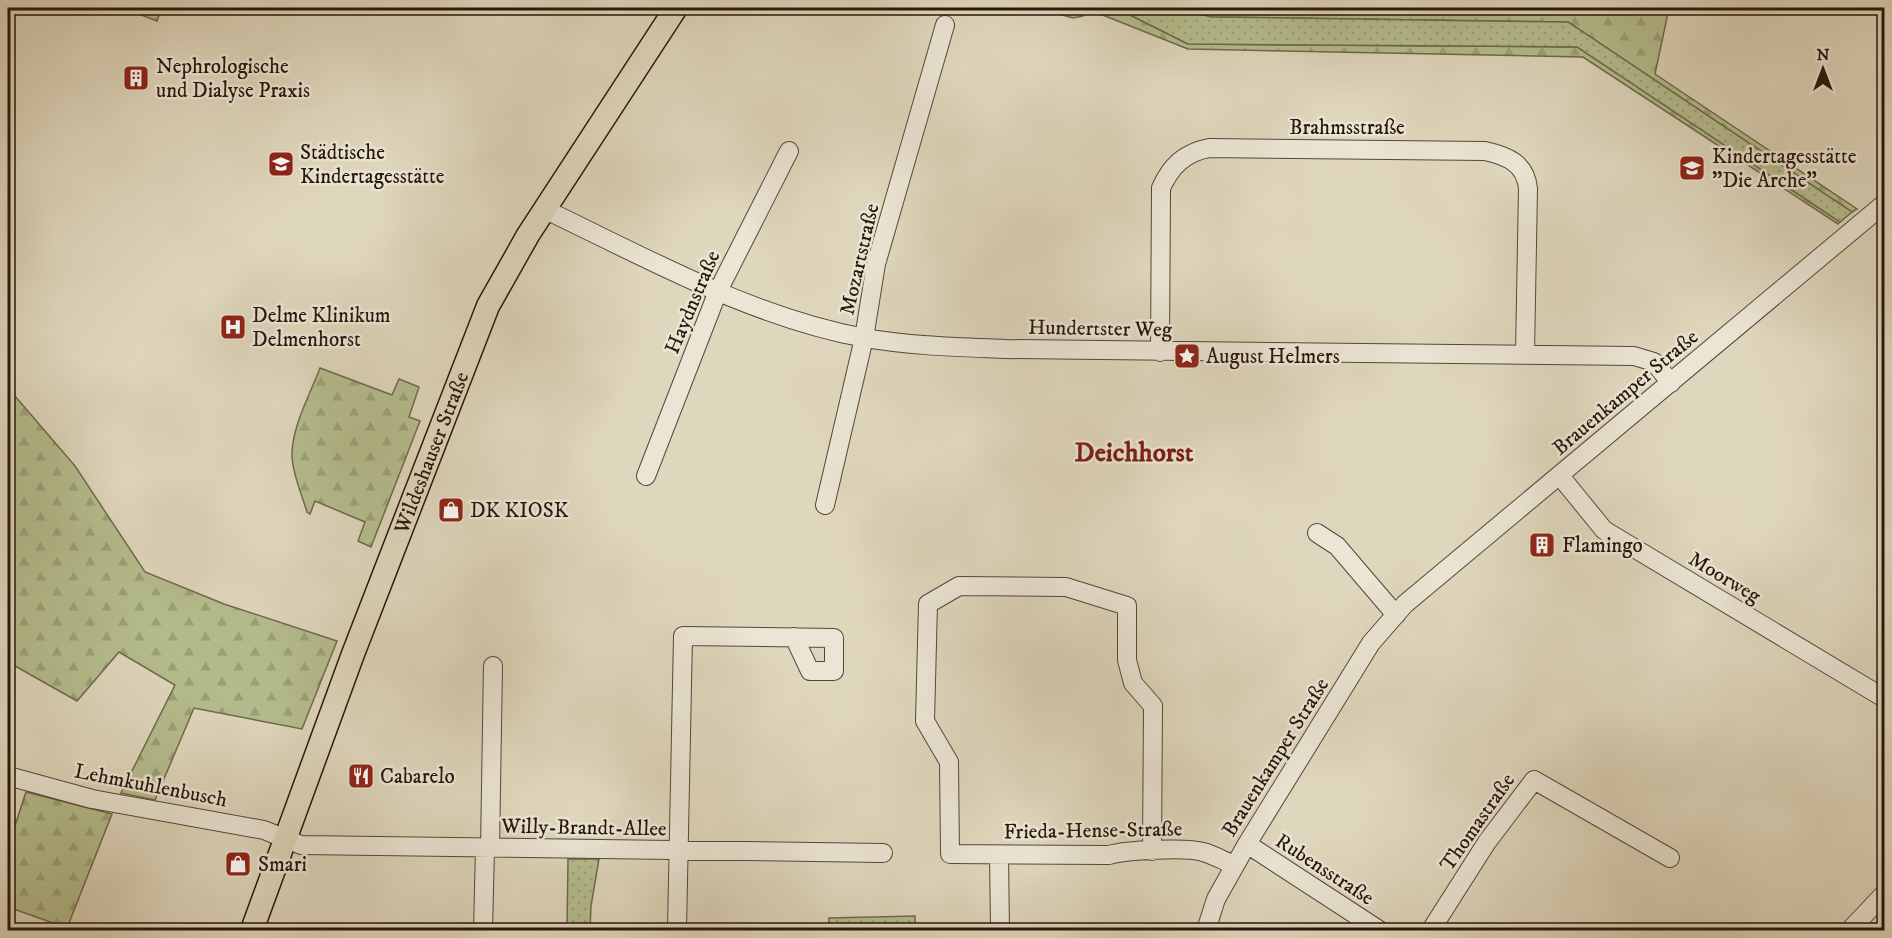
<svg xmlns="http://www.w3.org/2000/svg" width="1892" height="938" font-family="'IM FELL DW Pica',serif">
<defs>
<pattern id="forest-firs" width="22" height="20" patternUnits="userSpaceOnUse" patternTransform="scale(1.5)"><rect width="22" height="20" fill="#b5bd8e"/><path d="M5 1l3.5 6h-7zM16 11l3.5 6h-7z" fill="#9ca279"/></pattern>
<pattern id="park-dots" width="8" height="8" patternUnits="userSpaceOnUse" patternTransform="scale(1.5)"><rect width="8" height="8" fill="#b5bd8e"/><path d="M2 2h.1M6 6h.1" fill="none" stroke="#9ca279" stroke-width="1.8" stroke-linecap="round"/></pattern>
</defs>
<rect width="100%" height="100%" fill="#dfd7bd"/>
<filter id="stains"><feTurbulence type="fractalNoise" baseFrequency=".00333" numOctaves="4"/><feColorMatrix values="0 0 0 0 .2 0 0 0 0 .09 0 0 0 0 .02 0 0 0 .5 -.17"/></filter>
<radialGradient id="worn" r=".72"><stop offset=".6" stop-color="#630" stop-opacity="0"/><stop offset="1" stop-color="#630" stop-opacity=".3"/></radialGradient>
<path fill="url(#forest-firs)" stroke="#6e6a4c" stroke-width="1.5" d="M123,8h39l-5,13z
M1085,8h31l72,36 389,3 263,175 -2,2 -255,-167 -395,-8z
M1179,8h490l-14,66 202,135 -5,3 -284,-190 -357,-5z
M320,368l72,27 7,-16 20,8 -10,30 11,4 -49,126 -13,-6 7,-19 -50,-21 -5,13 -3,-2c-5,-17 -14,-37 -15,-55 -1,-29 18,-62 28,-89z
M8,388l67,78 70,106 79,32 113,37 -35,88 -108,-21 -39,92 -34,-7 54,-108 -56,-33 -42,49 -69,-39z
M26,792l86,22 -45,114 -59,-21v-60z"/>
<path fill="url(#park-dots)" stroke="#6e6a4c" stroke-width="1.5" d="M1037,8h48l2,1 -4,7 -10,2z
M1116,8h63l32,9 357,5 284,190 -12,10 -263,-175 -389,-3z
M568,859h31l-8,47 -1,24h-23z
M915,916v14h-86v-12z"/>
<g fill="none" stroke-linecap="round" stroke-linejoin="round">
<defs>
<path id="minor" d="M544,209c103,49 207,108 321,129 47,8 94,9 141,11l628,7 20,6 17,21
M1160,352l1,-164c10,-22 23,-35 48,-40l276,3c23,5 41,13 43,38l-3,165
M646,476l72,-185 71,-140
M1560,476l44,54 280,168
M825,505l39,-167 12,-74 69,-239
M1317,533l20,13 59,69
M8,776l84,23 172,31 37,15 582,8
M1247,844l132,86
M490,848l3,-182
M1152,851l1,-145 -20,-23 -6,-23v-54l-61,-19 -107,-1 -31,18 -3,117 24,41 1,92 159,1c17,-5 78,-8 94,-3 11,3 21,9 31,13
M999,855l1,75
M483,930l2,-82
M677,930l6,-294 151,2v33h-24l-16,-34
M1206,930l10,-31 31,-55 124,-201 34,-39 479,-400
M1431,930l56,-88 47,-62 136,78
M1850,930l34,-36"/>
<g id="major">
<path id="s1" d="M252,930l101,-276 135,-348 40,-71 148,-227"/>
</g>
</defs>
<use href="#minor" stroke="#564638" stroke-width="20"/>
<use href="#major" stroke="#28160b" stroke-width="25"/>
<use href="#minor" stroke="#eae5d4" stroke-width="18"/>
<use href="#major" stroke="#dfd7bd" stroke-width="22"/>
</g>
<defs>
<symbol id="building-square" viewBox="-11 -11 22 22"><rect x="-9" y="-9" width="18" height="18" rx="4" fill="#8f2418" stroke="#eae5d4"/><path d="M-4-6H4V6H1V3H-1V6H-4ZM-2.5-4.3h1.7v1.8h-1.7ZM.8-4.3h1.7v1.8H.8ZM-2.5-1h1.7V.8h-1.7ZM.8-1h1.7V.8H.8Z" fill="#fff"/></symbol>
<symbol id="school-square" viewBox="-11 -11 22 22"><rect x="-9" y="-9" width="18" height="18" rx="4" fill="#8f2418" stroke="#eae5d4"/><path d="M0-5L7-2L0 1L-7-2ZM-4 1L0 2.5L4 1V4Q0 6-4 4Z" fill="#fff"/></symbol>
<symbol id="hospital-square" viewBox="-11 -11 22 22"><rect x="-9" y="-9" width="18" height="18" rx="4" fill="#8f2418" stroke="#eae5d4"/><path d="M-5-5h3v3.5h4V-5h3V5h-3V1.5h-4V5h-3Z" fill="#fff"/></symbol>
<symbol id="sight-square" viewBox="-11 -11 22 22"><rect x="-9" y="-9" width="18" height="18" rx="4" fill="#8f2418" stroke="#eae5d4"/><path d="M0-6L1.8-2.2L6-1.7L2.9 1.2L3.7 5.4L0 3.3L-3.7 5.4L-2.9 1.2L-6-1.7L-1.8-2.2Z" fill="#fff"/></symbol>
<symbol id="shop-square" viewBox="-11 -11 22 22"><rect x="-9" y="-9" width="18" height="18" rx="4" fill="#8f2418" stroke="#eae5d4"/><path d="M-5-2.5h2.3a2.7 3.5 0 0 1 5.4 0H5L5.5 6h-11ZM-1.5-2.5h3a1.5 2.3 0 0 0-3 0Z" fill="#fff"/></symbol>
<symbol id="restaurant-square" viewBox="-11 -11 22 22"><rect x="-9" y="-9" width="18" height="18" rx="4" fill="#8f2418" stroke="#eae5d4"/><path d="M-5-6h1v4h1v-4h1v4h1v-4h1v5L-1.5 .5V6h-2V.5L-5-1ZM5-6V6H3V1.5H1.5Q1.5-4 5-6Z" fill="#fff"/></symbol>
</defs>
<g fill-rule="evenodd">
<use href="#building-square" x="121" y="63" width="30" height="30"/>
<use href="#school-square" x="266" y="149" width="30" height="30"/>
<use href="#school-square" x="1677" y="153" width="30" height="30"/>
<use href="#hospital-square" x="218" y="312" width="30" height="30"/>
<use href="#sight-square" x="1172" y="341" width="30" height="30"/>
<use href="#shop-square" x="436" y="495" width="30" height="30"/>
<use href="#building-square" x="1527" y="530" width="30" height="30"/>
<use href="#restaurant-square" x="346" y="761" width="30" height="30"/>
<use href="#shop-square" x="223" y="849" width="30" height="30"/>
</g>
<g text-anchor="middle" stroke-width="5" stroke-linejoin="round" paint-order="stroke">
<g font-size="21" fill="#28160b" stroke="#eae5d4" text-anchor="start">
<text x="156" y="73">Nephrologische<tspan x="156" dy="24">und Dialyse Praxis</tspan></text>
<text x="300" y="159">Städtische<tspan x="300" dy="24">Kindertagesstätte</tspan></text>
<text x="1712" y="163">Kindertagesstätte<tspan x="1712" dy="24">"Die Arche"</tspan></text>
<text x="252" y="322">Delme Klinikum<tspan x="252" dy="24">Delmenhorst</tspan></text>
<text x="1206" y="363">August Helmers</text>
<text x="470" y="517">DK KIOSK</text>
<text x="1562" y="552">Flamingo</text>
<text x="380" y="783">Cabarelo</text>
<text x="258" y="871">Smari</text>
</g>
<g font-size="21" fill="#28160b" stroke="#eae5d4">
<text x="1347" y="134">Brahmsstraße</text>
<text transform="translate(859 259) rotate(-77)" y="7">Mozartstraße</text>
<text transform="translate(692 302) rotate(-67)" y="7">Haydnstraße</text>
<text transform="translate(1100 328) rotate(1)" y="7">Hundertster Weg</text>
<text transform="translate(1625 392) rotate(-40)" y="7">Brauenkamper Straße</text>
<text dy="7" stroke="none"><textPath href="#s1" startOffset="510">Wildeshauser Straße</textPath></text>
<text transform="translate(1725 577) rotate(31)" y="7">Moorweg</text>
<text transform="translate(1275 757) rotate(-58)" y="7">Brauenkamper Straße</text>
<text transform="translate(151 785) rotate(11)" y="7">Lehmkuhlenbusch</text>
<text transform="translate(1477 822) rotate(-55)" y="7">Thomastraße</text>
<text transform="translate(584 827) rotate(1)" y="7">Willy-Brandt-Allee</text>
<text transform="translate(1093 830) rotate(-1)" y="7">Frieda-Hense-Straße</text>
<text transform="translate(1325 869) rotate(33)" y="7">Rubensstraße</text>
</g>
<g font-size="27" font-weight="bold" fill="#7a1f14" stroke="#eae5d4">
<text x="1134" y="461">Deichhorst</text>
</g>
</g>
<rect width="1892" height="938" fill="none" stroke="#dfd7bd" stroke-width="30"/>
<rect x="9" y="9" width="1874" height="920" fill="none" stroke="#28160b" stroke-width="3"/>
<rect x="15" y="15" width="1862" height="908" fill="none" stroke="#28160b" stroke-width="1.5"/>
<g transform="translate(1823 69)" stroke="#eae5d4" stroke-width="4.5" paint-order="stroke">
<path d="M0-4.5L10 22L0 15L-10 22Z" fill="#28160b"/>
<text y="-9" font-size="16" font-weight="bold" text-anchor="middle" fill="#28160b">N</text>
</g>
<rect width="100%" height="100%" filter="url(#stains)"/>
<rect width="100%" height="100%" fill="url(#worn)"/>
</svg>
